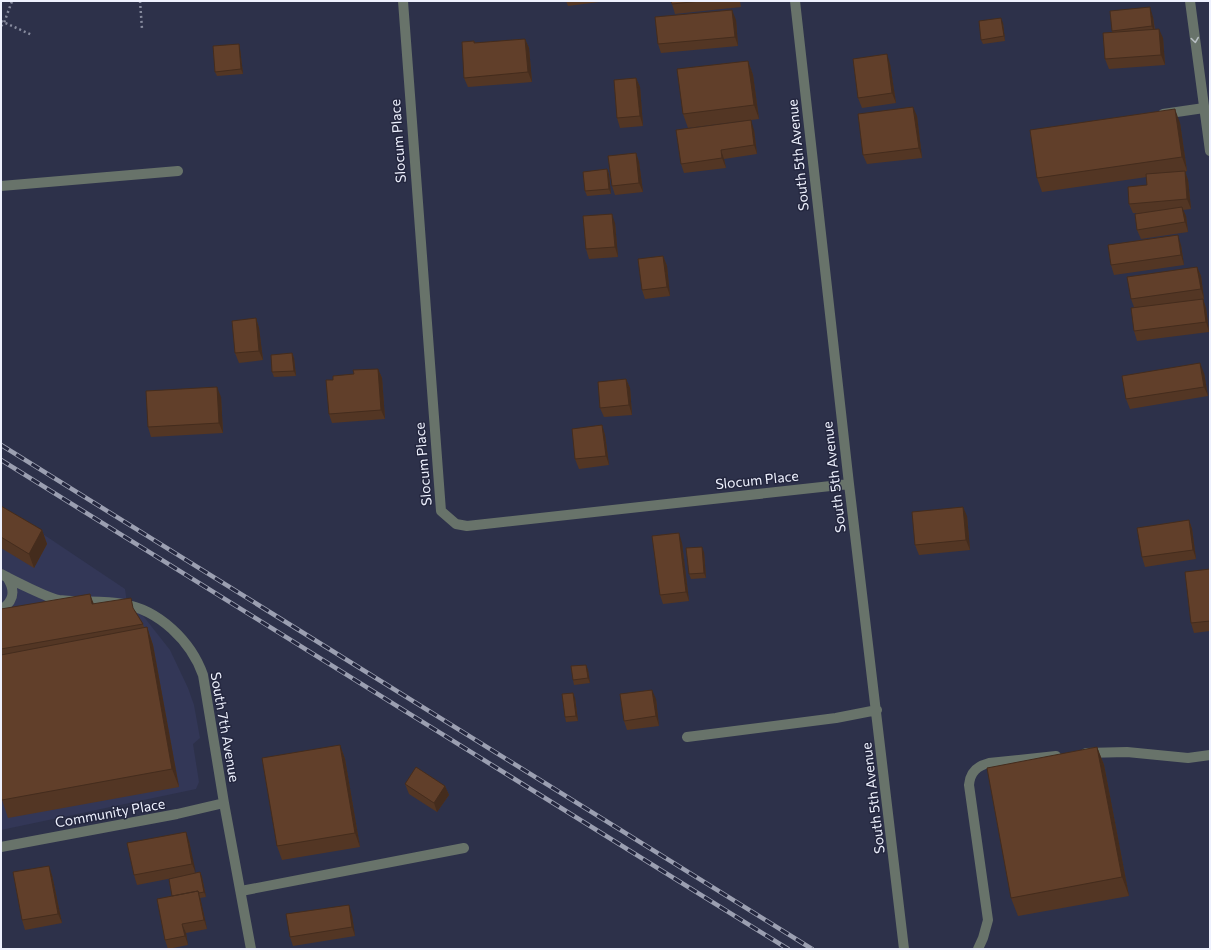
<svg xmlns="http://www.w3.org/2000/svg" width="1211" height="950" font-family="Commissioner,sans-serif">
<rect width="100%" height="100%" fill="#2d314a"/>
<path fill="#333757" d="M1,506l124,83 3,21 11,3 5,4 26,33 18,38 6,17 6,33 -7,6 6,38 -3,7 -195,41z"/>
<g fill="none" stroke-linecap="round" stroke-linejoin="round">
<path stroke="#878b9e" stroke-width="2.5" stroke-dasharray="2 3" stroke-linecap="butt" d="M140,1l2,28
M1,21l31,14
M1,26l3,-3 8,-22"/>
<path stroke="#68736a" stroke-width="10" d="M403,1l38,510 15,13 11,2 382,-42
M795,1l54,483 55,465
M1190,1l20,150
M1163,114l41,-6
M1,186l177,-15
M1,574c11,6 47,24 58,26 21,3 43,0 64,4 36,6 68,37 80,71l21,128 27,146
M1,610c13,-9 15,-19 6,-33
M687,737l149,-19 41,-8
M1086,753l41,-1 61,6 22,-3
M1,847l176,-33 47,-11
M241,891l223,-43
M978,949l5,-11 5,-18 -19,-135c1,-13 8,-19 20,-22l67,-7"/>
<defs>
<path id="rail" d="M1,445l811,504
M1,460l787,489"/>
</defs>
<use href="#rail" stroke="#9b9fb1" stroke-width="4.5"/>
<use href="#rail" stroke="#24273f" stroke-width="3" stroke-dasharray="9" stroke-linecap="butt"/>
</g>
<path fill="#533624" d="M566,1h33v1l-31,4z
M671,1h69l1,6 -66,7 -3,-10z
M1153,17l2,12 8,9 2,27 -56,4 -4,-10 7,-27v-1z
M736,20l2,26 -77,7 -3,-9z
M1003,23l2,18 -22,3 -2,-4z
M525,39l4,9 3,34 -64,5 -4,-9 10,-37 1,2z
M239,44l1,5 3,25 -26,2 -2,-4z
M748,61l5,14 6,44 -71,9 -5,-14z
M890,64l6,39 -34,5 -4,-10z
M636,78l4,9 3,39 -23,2 -3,-10z
M917,116l5,42 -55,6 -4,-9z
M1180,123l7,48 -2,1 3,8 3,29 -8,1 3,6 2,16 -47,7 -4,-9 6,-17h-10l-4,-9 18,-19v-8l-105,15 -5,-14z
M754,130l3,24 -33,5 2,9 -42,5 -3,-9z
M636,153l3,9 4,30 -28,3 -3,-9z
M607,169l2,5 2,20 -24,2 -2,-5z
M615,223l3,34 -29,2 -3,-10z
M1181,245l3,20 -70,10 -3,-10z
M663,256l4,10 3,30 -25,3 -3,-9z
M1197,267l4,9 3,23h-1l3,9 3,24 -72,9 -3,-10v-24l-3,-8z
M256,318l3,10 4,32 -24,3 -4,-10z
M292,353l2,5 2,18 -22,1 -2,-5z
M378,369l4,9 3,41 -53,4 -3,-9 4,-34 21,-6z
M1204,373l4,23 -78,13 -4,-10z
M626,379l4,9 2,27 -28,2 -4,-9z
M221,397l2,36 -72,4 -3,-10z
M602,425l3,10 4,30 -30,4 -4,-10z
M1,506l41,24 5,14 -13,24 -33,-20z
M967,516l3,34 -51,5 -4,-10z
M1189,520l3,9 4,30 -51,8 -3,-10z
M682,543l7,58 -26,3 -3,-9z
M704,552l2,26 -15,1 -2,-5z
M1210,569v62l-16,2 -3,-10z
M94,604l41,7 8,13 1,3h3l6,18 26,142 -171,31 -6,-18 -1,-4v-187z
M586,665l2,5 2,13 -16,2 -1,-5z
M575,698l3,23 -12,1 -1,-5z
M656,699l3,27 -32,4 -3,-9z
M340,745l5,14 15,88 -78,13 -5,-14z
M1097,747l7,18 25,131 -111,20 -7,-18z
M405,784l40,2 4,9 -12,17 -28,-18z
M189,841l6,32 5,-1 2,5 4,20 -6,1 7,31 -21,4 2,12 -20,4 -3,-9 7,-44 11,-20 -46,9 -3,-10z
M52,875l10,48 -37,7 -3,-10z
M352,915l3,21 -62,10 -3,-9z"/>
<path fill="#442c1d" d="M1150,7l3,10 2,19 -3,-10z
M732,10l4,10 2,26 -3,-9z
M1001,18l2,5 2,18 -1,-5z
M1159,29l4,9 2,27 -4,-10z
M525,39l4,9 3,34 -4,-10z
M239,44l1,5 3,25 -2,-5z
M887,54l3,10 6,39 -4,-10z
M748,61l5,14 6,44 -5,-14z
M636,78l4,9 3,39 -3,-10z
M913,107l4,9 5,42 -3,-10z
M1175,109l5,14 7,48 -5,-14z
M751,120l3,10 3,24 -3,-9z
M721,150l3,9 2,9 -4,-10z
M636,153l3,9 4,30 -4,-9z
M607,169l2,5 2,20 -2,-5z
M1185,171l3,9 3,29 -4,-10z
M1182,207l4,9 2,16 -3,-10z
M612,214l3,9 3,34 -3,-10z
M1178,235l3,10 3,20 -3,-10z
M663,256l4,10 3,30 -3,-9z
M1197,267l4,9 3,23 -3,-10z
M1203,299l3,9 3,24 -3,-10z
M256,318l3,10 4,32 -4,-9z
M292,353l2,5 2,18 -2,-5z
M1200,363l4,10 4,23 -4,-9z
M378,369l4,9 3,41 -4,-9z
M626,379l4,9 2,27 -3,-10z
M217,387l4,10 2,36 -4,-10z
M602,425l3,10 4,30 -3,-9z
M963,507l4,9 3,34 -4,-10z
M1189,520l3,9 4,30 -3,-9z
M42,530l5,14 -13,24 -5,-14z
M679,533l3,10 7,58 -3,-9z
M702,547l2,5 2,26 -2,-5z
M90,594l7,18 -5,-8z
M147,627l6,18 26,142 -7,-18z
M586,665l2,5 2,13 -2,-5z
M652,690l4,9 3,27 -3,-10z
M573,693l2,5 3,23 -2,-5z
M340,745l5,14 15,88 -5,-14z
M1097,747l7,18 25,131 -7,-19z
M445,786l4,9 -12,17 -3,-9z
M186,832l3,9 7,32 -4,-9z
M49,866l3,9 10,48 -4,-9z
M200,872l2,5 4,20 -2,-5z
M198,891l3,10 6,28 -3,-9z
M349,905l3,10 3,21 -3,-9z
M182,924l4,9 2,12 -3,-9z"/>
<path fill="#613f2a" stroke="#442c1d" d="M671,1h30l-29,3z
M1150,7l2,19 -40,5 -2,-20z
M732,10l3,27 -77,7 -3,-27z
M1001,18l3,18 -23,4 -2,-19z
M1159,29l2,26 -56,4 -2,-26z
M525,39l3,33 -64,6 -2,-36 12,-1v2z
M239,44l2,25 -26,3 -2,-26z
M887,54l5,39 -34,5 -5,-39z
M748,61l6,44 -71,9 -6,-45z
M636,78l4,38 -23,2 -3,-38z
M913,107l6,41 -56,7 -5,-41z
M1175,109l7,48 -145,21 -7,-48z
M751,120l3,25 -33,5 1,8 -41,6 -5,-34z
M636,153l3,30 -27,3 -4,-30z
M607,169l2,20 -24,2 -2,-19z
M1185,171l2,28 -58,5 -1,-17 19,-2 -1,-11z
M1182,207l3,15 -48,8 -2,-16z
M612,214l3,33 -29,2 -3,-33z
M1178,235l3,20 -70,10 -3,-20z
M663,256l4,31 -25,3 -4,-31z
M1197,267l4,22 -70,10 -4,-22z
M1203,299l3,23 -72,9 -3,-23z
M256,318l3,33 -24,2 -3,-32z
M292,353l2,18 -22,1 -1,-17z
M1200,363l4,24 -78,12 -4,-23z
M378,369l3,41 -52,4 -3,-34h7v-4l21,-2 -1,-4z
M626,379l3,26 -29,3 -2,-26z
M217,387l2,36 -71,4 -2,-36z
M602,425l4,31 -31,3 -3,-30z
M1,506l41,24 -13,24 -28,-17z
M963,507l3,33 -51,5 -3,-33z
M1189,520l4,30 -51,7 -5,-29z
M679,533l7,59 -26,3 -8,-59z
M702,547l2,26 -15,1 -3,-26z
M1210,569v52l-19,2 -6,-51z
M90,594l2,10 39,-6 2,10 10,16 -142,25v-40z
M147,627l25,142 -170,31 -1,-4v-141z
M586,665l2,13 -15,2 -2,-14z
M652,690l4,26 -32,5 -4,-27z
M573,693l3,23 -11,1 -3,-23z
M340,745l15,88 -78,13 -15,-88z
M1097,747l25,130 -111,21 -24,-130z
M416,767l29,19 -11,17 -29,-19z
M186,832l6,32 -58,11 -7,-32z
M49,866l9,48 -36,6 -9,-48z
M200,872l4,20 -5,1 -1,-2 -26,5 -3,-17z
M198,891l6,29 -22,4 3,12 -20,4 -8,-41z
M349,905l3,22 -62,10 -4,-23z"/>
<defs><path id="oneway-chevron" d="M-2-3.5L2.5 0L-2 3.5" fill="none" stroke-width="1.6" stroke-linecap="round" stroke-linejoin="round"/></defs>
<use stroke="#b8bfc3" href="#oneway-chevron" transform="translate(1195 40) rotate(82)"/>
<g text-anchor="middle" stroke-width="3" stroke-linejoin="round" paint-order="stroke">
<g font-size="14" fill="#eef1fe" stroke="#24273f">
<text transform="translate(398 141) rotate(-94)" y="5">Slocum Place</text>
<text transform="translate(798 155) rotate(-96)" y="5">South 5th Avenue</text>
<text transform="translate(423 464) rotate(-95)" y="5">Slocum Place</text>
<text transform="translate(834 477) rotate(-97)" y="5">South 5th Avenue</text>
<text transform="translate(757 480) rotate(-6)" y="5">Slocum Place</text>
<text transform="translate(225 727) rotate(80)" y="5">South 7th Avenue</text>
<text transform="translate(873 798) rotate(-97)" y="5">South 5th Avenue</text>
<text transform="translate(110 813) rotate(-10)" y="5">Community Place</text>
</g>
</g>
<rect width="1211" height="950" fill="none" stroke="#eef1fe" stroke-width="4"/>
</svg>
